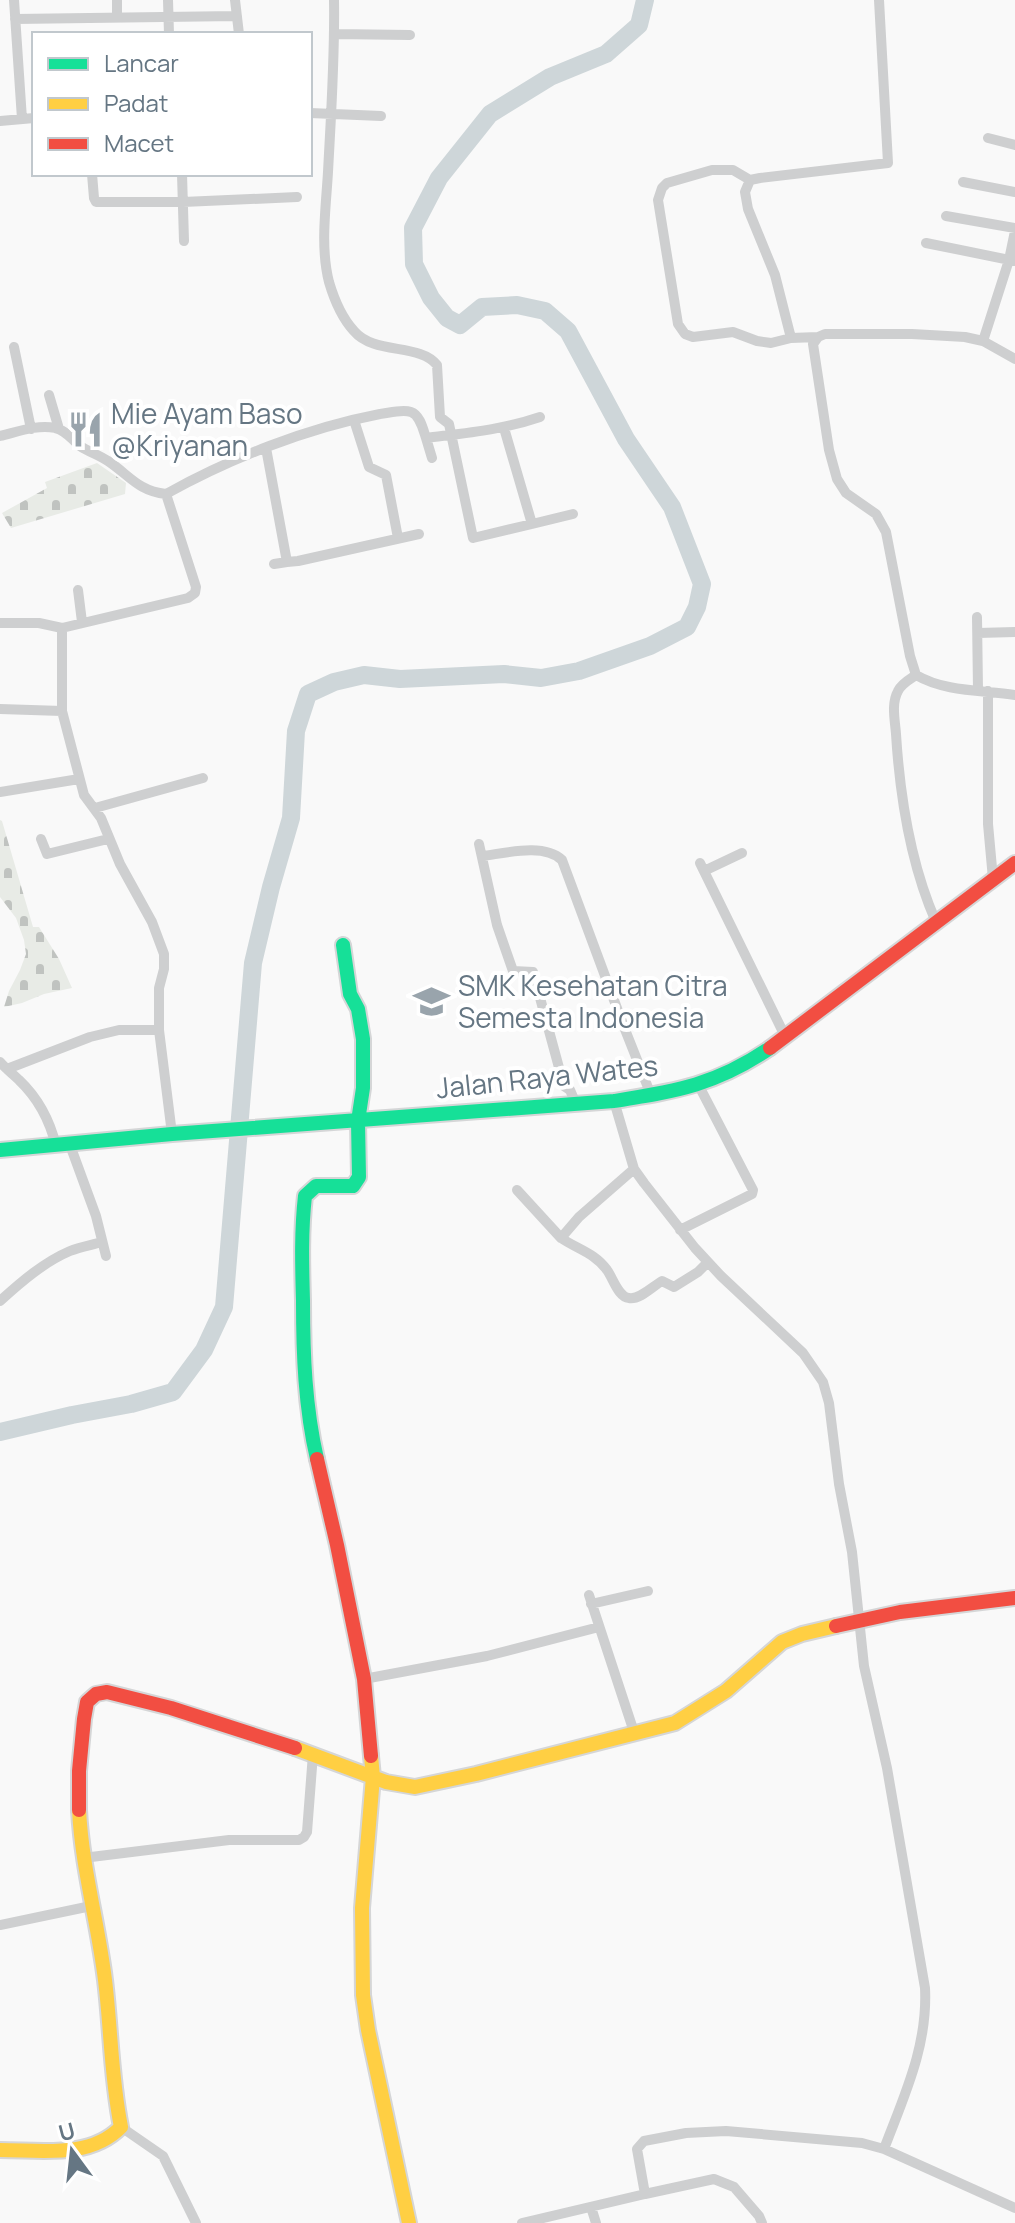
<svg xmlns="http://www.w3.org/2000/svg" width="1015" height="2223" font-family="Manrope,sans-serif">
<defs>
<pattern id="cemetery-stones" width="16" height="16" patternUnits="userSpaceOnUse" patternTransform="scale(2)"><rect width="16" height="16" fill="#e8ebe6"/><path d="M2 7V4a2 2 0 0 1 4 0v3zM10 15v-3a2 2 0 0 1 4 0v3z" fill="#c0c3c0"/></pattern>
</defs>
<rect width="100%" height="100%" fill="#f9f9f9"/>
<path fill="url(#cemetery-stones)" d="M97,463l29,20 -1,11 -114,34 -9,-15 45,-25 -2,-6z
M0,820l2,1 31,106h6l20,32 13,29 -28,6 -22,9 -18,4 5,-16 11,-21 6,-16 -2,-14 -8,-22 -16,-21z"/>
<g fill="none" stroke-linecap="round" stroke-linejoin="round">
<path stroke="#ced6d9" stroke-width="18" d="M0,1432l72,-17 59,-11 42,-12 31,-42 20,-43 29,-344 18,-76 20,-69 5,-87 12,-37 26,-12 30,-7 36,4 104,-5 37,4 38,-7 71,-25 37,-19 10,-20 5,-23 -30,-77 -46,-68 -58,-108 -23,-20 -28,-6 -35,2 -22,18 -13,-7 -16,-20 -17,-34 -1,-36 26,-50 51,-64 60,-37 56,-23 33,-29 6,-25"/>
<defs>
<path id="fast" d="M0,1150l172,-16 442,-33c63,-10 102,-16 156,-53
M317,1459c-12,-52 -14,-105 -14,-158 -1,-36 -2,-70 2,-105l11,-10h37l6,-9 -1,-56 5,-33v-49l-5,-30 -8,-15 -7,-49"/>
<path id="slow" d="M295,1748l91,34 29,5 61,-13 199,-51 51,-32 56,-49 20,-8 34,-8
M371,1756l2,21 -11,131 1,87 5,35 41,193
M0,2150c41,0 90,9 121,-23 -10,-49 -10,-98 -16,-147 -7,-57 -23,-112 -26,-170"/>
<path id="jam" d="M770,1048l245,-185
M317,1459l20,86 27,134 7,77
M836,1626l64,-14 115,-14
M79,1810v-39l5,-52 3,-17 9,-8 11,-2 64,16 124,40"/>
</defs>
<use href="#fast" stroke="#d5d6d7" stroke-width="18"/>
<use href="#slow" stroke="#d5d6d7" stroke-width="18"/>
<use href="#jam" stroke="#d5d6d7" stroke-width="18"/>
<path stroke="#cecfd0" stroke-width="10" d="M14,0l8,119
M117,0v17
M168,0l1,34
M235,0l4,34
M334,0c1,57 -3,115 -6,172 -2,35 -8,75 1,110 5,17 13,36 25,49 20,24 66,12 83,34l3,52 9,7 24,114 59,-14 -28,-96
M15,19l222,-3
M334,34l76,1
M310,113l71,3
M0,121l34,-3
M988,138l27,7
M92,174l2,24 2,4h87l114,-5
M182,174l2,67
M750,180l-17,-10h-21l-45,13 -5,5 -4,12 20,124 7,10 8,3 40,-5 24,9 14,2 20,-5
M963,182l52,10
M946,216l69,12
M926,243l89,18
M818,337l-27,1 -16,-63 -27,-66 -3,-17 5,-12 10,-2 128,-15 -9,-163
M983,341l26,-81 6,-29
M14,347l17,82
M1015,359l-32,-18 -18,-4 -53,-3h-87l-7,3 -5,7 16,106 8,29 9,14 30,21 10,18 24,124 6,19c29,17 66,15 99,20
M49,395l10,34
M354,420l15,47 17,8 12,63
M0,436c17,-4 38,-12 55,-8 11,2 17,12 25,18 9,6 19,9 28,15 21,14 30,30 58,33
M426,438l6,20
M266,448l21,114 11,-1 121,-27
M532,524l41,-10
M274,564l13,-2
M78,590l4,32
M977,617l1,73
M0,623h39l23,5
M978,633l37,-1
M916,675c-6,4 -15,9 -18,16 -7,13 -3,29 -2,43 4,64 14,129 40,188
M988,691v133l5,55
M0,709l62,2
M0,792l79,-13
M95,808l108,-30
M41,839l6,15 61,-15
M479,844l18,81 16,46 20,1 31,114 6,4 6,14
M482,856c24,-3 62,-13 80,4l62,167 27,68
M700,863l85,173
M704,871l38,-18
M0,1062c6,7 12,11 19,18 19,18 31,41 37,66
M7,1069l83,-32 29,-7h40
M614,1101l20,68 10,14 51,65 26,28 82,77 20,29 6,21 10,81 13,68 12,114 23,102 38,220c3,58 -21,108 -41,161
M172,1134l-13,-104v-42l5,-19v-15l-12,-32 -32,-58 -19,-46 -17,-23 -22,-84v-83l126,-30 7,-5 1,-6 -30,-93c65,-36 141,-66 214,-80 9,-1 22,-5 31,-2 9,3 12,17 15,26 39,-5 76,-8 114,-21
M70,1145l26,71 10,40
M517,1190l44,48 18,-21 55,-48
M680,1230l72,-36 1,-4 -55,-106
M561,1238c16,11 34,15 46,32 6,8 11,27 22,28 11,2 24,-12 33,-17l12,6 24,-15 10,-10
M0,1301c21,-19 44,-39 70,-50 10,-4 22,-6 32,-9
M589,1595l45,137
M591,1604l57,-13
M364,1679l123,-23 112,-29
M83,1858l146,-18h70l5,-3 3,-5 6,-78
M0,1925l91,-19
M121,2127l42,29 33,67
M645,2194l69,-15 20,8 25,29 3,7
M591,2207l5,16
M522,2223l123,-29 -8,-45 7,-8 42,-8 40,-2 136,12 22,6 131,59"/>
<use href="#fast" stroke="#16e098" stroke-width="14"/>
<use href="#slow" stroke="#ffcf43" stroke-width="14"/>
<use href="#jam" stroke="#f24e42" stroke-width="14"/>
</g>
<defs>
<symbol id="restaurant-bare" viewBox="-9 -9 18 18"><path d="M-5-6h1v4h1v-4h1v4h1v-4h1v5L-1.5 .5V6h-2V.5L-5-1ZM5-6V6H3V1.5H1.5Q1.5-4 5-6Z" fill="#99a4ac" stroke="#fff" stroke-width="2.5" paint-order="stroke"/></symbol>
<symbol id="school-bare" viewBox="-9 -9 18 18"><path d="M0-5L7-2L0 1L-7-2ZM-4 1L0 2.5L4 1V4Q0 6-4 4Z" fill="#99a4ac" stroke="#fff" stroke-width="2.5" paint-order="stroke"/></symbol>
</defs>
<g fill-rule="evenodd">
<use href="#restaurant-bare" x="60" y="404" width="51" height="51"/>
<use href="#school-bare" x="406" y="976" width="51" height="51"/>
</g>
<g text-anchor="middle" stroke-width="8" stroke-linejoin="round" paint-order="stroke">
<g font-size="28" fill="#657683" stroke="#fff" text-anchor="start">
<text x="111" y="424">Mie Ayam Baso<tspan x="111" dy="32">@Kriyanan</tspan></text>
<text x="458" y="996">SMK Kesehatan Citra<tspan x="458" dy="32">Semesta Indonesia</tspan></text>
</g>
<g font-size="28" fill="#657683" stroke="#fff">
<text transform="translate(547 1077) rotate(-6)" y="10">Jalan Raya Wates</text>
</g>
</g>
<rect x="32" y="32" width="280" height="144" fill="#ffffff" stroke="#c1c8cd" stroke-width="2"/>
<rect x="48" y="58" width="40" height="12" fill="#16e098" stroke="#c1c8cd" stroke-width="2"/>
<text x="104" y="72" font-size="24" fill="#657683">Lancar</text>
<rect x="48" y="98" width="40" height="12" fill="#ffcf43" stroke="#c1c8cd" stroke-width="2"/>
<text x="104" y="112" font-size="24" fill="#657683">Padat</text>
<rect x="48" y="138" width="40" height="12" fill="#f24e42" stroke="#c1c8cd" stroke-width="2"/>
<text x="104" y="152" font-size="24" fill="#657683">Macet</text>
<g transform="translate(72 2151) rotate(345)" stroke="#ffffff" stroke-width="6" paint-order="stroke">
<path d="M0-6L14 30L0 20L-14 30Z" fill="#657683"/>
<text y="-12" font-size="22" font-weight="bold" text-anchor="middle" fill="#657683">U</text>
</g>
</svg>
